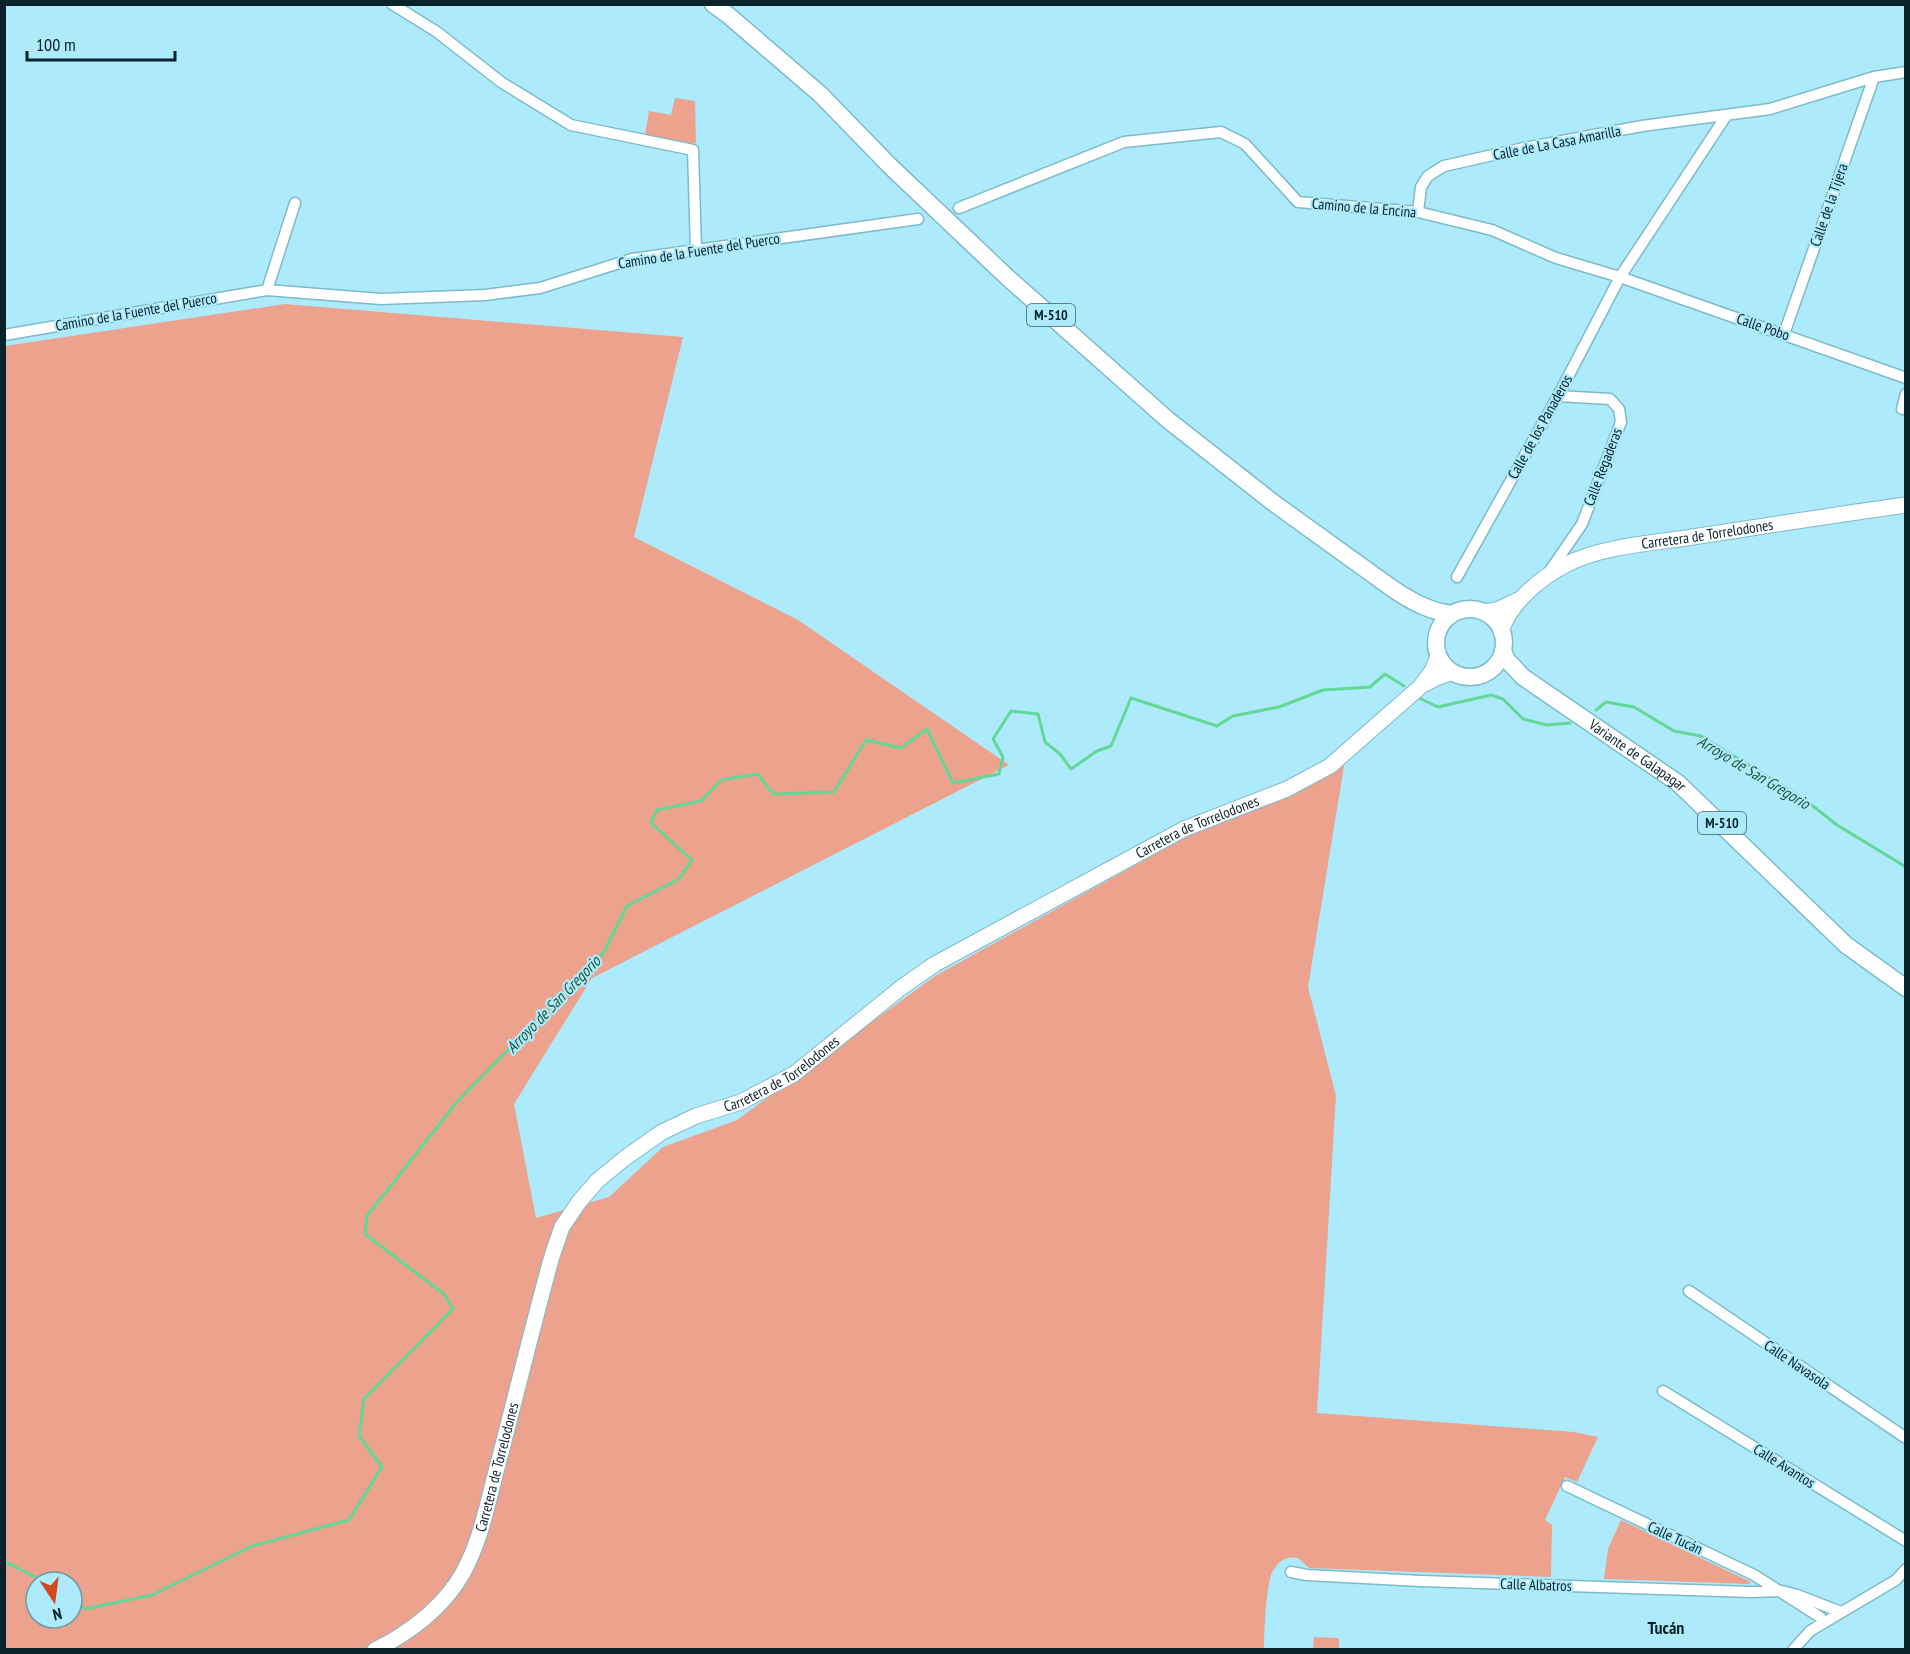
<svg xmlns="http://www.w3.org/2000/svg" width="1910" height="1654" font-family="'PT Sans Narrow',sans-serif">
<rect width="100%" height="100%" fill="#adebfc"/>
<path fill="#eca28d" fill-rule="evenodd" d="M675,98l20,3 1,42h-9l-42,-8 4,-24 22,4z
M285,304l398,33 -49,200 164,83 211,145 -417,213 -78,126 22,114 73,-21 54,-50 74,-27 198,-144 260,-144 149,-66 -36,221 28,109 -19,317 257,19 24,5 -21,45 -12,-5 -20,43 7,5 -1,52 -242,-9 -11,-10c-12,-2 -21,4 -26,15 -6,12 -8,62 -8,76l-1259,1v-1304zM36,1582h36v36h-36z
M1621,1520l130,62 -1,2 -146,-5 4,-30z
M1314,1637l25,1v11h-26z"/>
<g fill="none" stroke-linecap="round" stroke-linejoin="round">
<path stroke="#63d896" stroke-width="3" d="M1419,698l19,9 53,-12 12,4 20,20 24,6 23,-2
M1596,710l10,-8 28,5 40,24 27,5 103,63 33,26 69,42
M4,1561l41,21
M72,1600l13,9 67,-14 100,-49 97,-26 33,-53 -23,-31 5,-37 89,-90 -9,-15 -79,-60 2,-18 89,-113 148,-151 23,-46 52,-27 13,-19 -41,-37 6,-13 44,-9 20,-21 37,-6 15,20 61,-2 32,-52 35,8 26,-19 26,54 46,-9 4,-17 -10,-18 18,-28 27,3 7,28 15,12 11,15 26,-18 14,-5 20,-48 86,28 16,-10 46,-9 44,-17 47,-3 15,-13 19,12"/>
<defs>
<path id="minor" d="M392,4l45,28 64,50 70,43 122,25 3,99
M959,208l165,-66 97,-10 24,12 53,58 120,10 74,18 64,28 64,19 286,101
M1418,212l3,-25 7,-11 16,-10 80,-18 118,-22 128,-17 104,-32 32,-5
M267,290l28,-87
M1784,334l90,-257
M4,335l263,-45 114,9 104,-4 55,-7 92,-29 286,-40
M1902,409l4,-15
M1549,572l33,-48 39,-102 -2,-13 -9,-10 -52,-3
M1457,577l101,-181 62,-119 106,-161
M1689,1291l217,147
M1663,1391l243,150
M1567,1486l187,89 66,42 4,5
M1291,1572l16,3 114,6 330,11 31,-1 15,4 44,17
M1793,1650l17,-19 86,-51 10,-11"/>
<g id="secondary">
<path d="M1484,612l13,-2 21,-10"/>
<path id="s1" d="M1501,631c11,-30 39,-53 66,-67 36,-18 86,-21 126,-27 71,-11 141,-22 213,-32"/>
<path d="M1425,684l11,-6 17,-6"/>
<path id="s2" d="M375,1650c32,-16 60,-36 81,-66 24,-35 31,-80 42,-120 18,-69 35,-139 54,-208l10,-29 17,-25 18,-21 28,-23 37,-26 34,-16 45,-14 53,-28 108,-87 33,-23 249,-135 103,-40 43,-23 90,-79 12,-16 6,-15"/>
</g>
<g id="primary">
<path d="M713,4l15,11 92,79 70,72 117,111 161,143 107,84 118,85c18,12 36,22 58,25"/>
<circle cx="1470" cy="643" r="34"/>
<path id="s3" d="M1503,651l4,9 16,17 155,106 168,162 60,43"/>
</g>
</defs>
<use href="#minor" stroke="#7dbaca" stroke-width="13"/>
<use href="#secondary" stroke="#7dbaca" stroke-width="17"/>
<use href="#primary" stroke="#7dbaca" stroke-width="19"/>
<use href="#minor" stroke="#fff" stroke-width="10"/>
<use href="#secondary" stroke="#fff" stroke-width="15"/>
<use href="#primary" stroke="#fff" stroke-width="16"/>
</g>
<g text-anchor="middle" stroke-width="4.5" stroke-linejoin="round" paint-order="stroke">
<g fill="#adebfc" stroke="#3b5f69" stroke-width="1.5">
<rect x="1027" y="304" width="48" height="22" rx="4.5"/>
<rect x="1698" y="812" width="48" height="22" rx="4.5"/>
</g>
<g font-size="14" font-weight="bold" fill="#0a232a">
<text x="1051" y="320">M-510</text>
<text x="1722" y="828">M-510</text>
</g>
<g font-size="15" fill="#0a232a" stroke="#adebfc">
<text transform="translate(1557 143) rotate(-11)" y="5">Calle de La Casa Amarilla</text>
<text transform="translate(1829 205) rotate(-71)" y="5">Calle de la Tijera</text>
<text transform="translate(1364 208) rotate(5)" y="5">Camino de la Encina</text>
<text transform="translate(699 251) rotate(-9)" y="5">Camino de la Fuente del Puerco</text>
<text transform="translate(136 312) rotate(-10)" y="5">Camino de la Fuente del Puerco</text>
<text transform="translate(1763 327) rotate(19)" y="5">Calle Pobo</text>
<text transform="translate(1540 427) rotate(-61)" y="5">Calle de los Panaderos</text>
<text transform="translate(1603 467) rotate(-69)" y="5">Calle Regaderas</text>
<text dy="5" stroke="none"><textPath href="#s1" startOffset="240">Carretera de Torrelodones</textPath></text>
<text dy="5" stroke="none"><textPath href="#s3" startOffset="172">Variante de Galapagar</textPath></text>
<text dy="5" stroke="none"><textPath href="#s2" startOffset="1238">Carretera de Torrelodones</textPath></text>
<text dy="5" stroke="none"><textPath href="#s2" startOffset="752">Carretera de Torrelodones</textPath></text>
<text transform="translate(1797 1365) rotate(34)" y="5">Calle Navasola</text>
<text transform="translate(1784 1466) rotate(32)" y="5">Calle Avantos</text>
<text dy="5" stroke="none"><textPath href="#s2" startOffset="230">Carretera de Torrelodones</textPath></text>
<text transform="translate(1675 1538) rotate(25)" y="5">Calle Tucán</text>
<text transform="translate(1536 1585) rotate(2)" y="5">Calle Albatros</text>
</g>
<g font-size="16" font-style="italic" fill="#245338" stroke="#adebfc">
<text transform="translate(1754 772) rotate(31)" y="6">Arroyo de San Gregorio</text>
<text transform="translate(553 1004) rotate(-46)" y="6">Arroyo de San Gregorio</text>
</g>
<g font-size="18" font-weight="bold" fill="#0a232a" stroke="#adebfc">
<text x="1666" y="1634">Tucán</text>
</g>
</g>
<rect width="1910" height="1654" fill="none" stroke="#0a232a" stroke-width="12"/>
<g transform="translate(54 1600) rotate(167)"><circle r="28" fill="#adebfc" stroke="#6c9ba8" stroke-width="1.5"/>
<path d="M0-4.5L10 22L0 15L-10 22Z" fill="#d24921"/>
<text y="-9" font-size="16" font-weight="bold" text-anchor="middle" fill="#0a232a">N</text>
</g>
<path d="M27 51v9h148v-9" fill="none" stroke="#0a232a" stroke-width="3"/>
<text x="36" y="51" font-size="18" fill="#0a232a" stroke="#adebfc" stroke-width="4.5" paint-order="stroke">100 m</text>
</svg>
